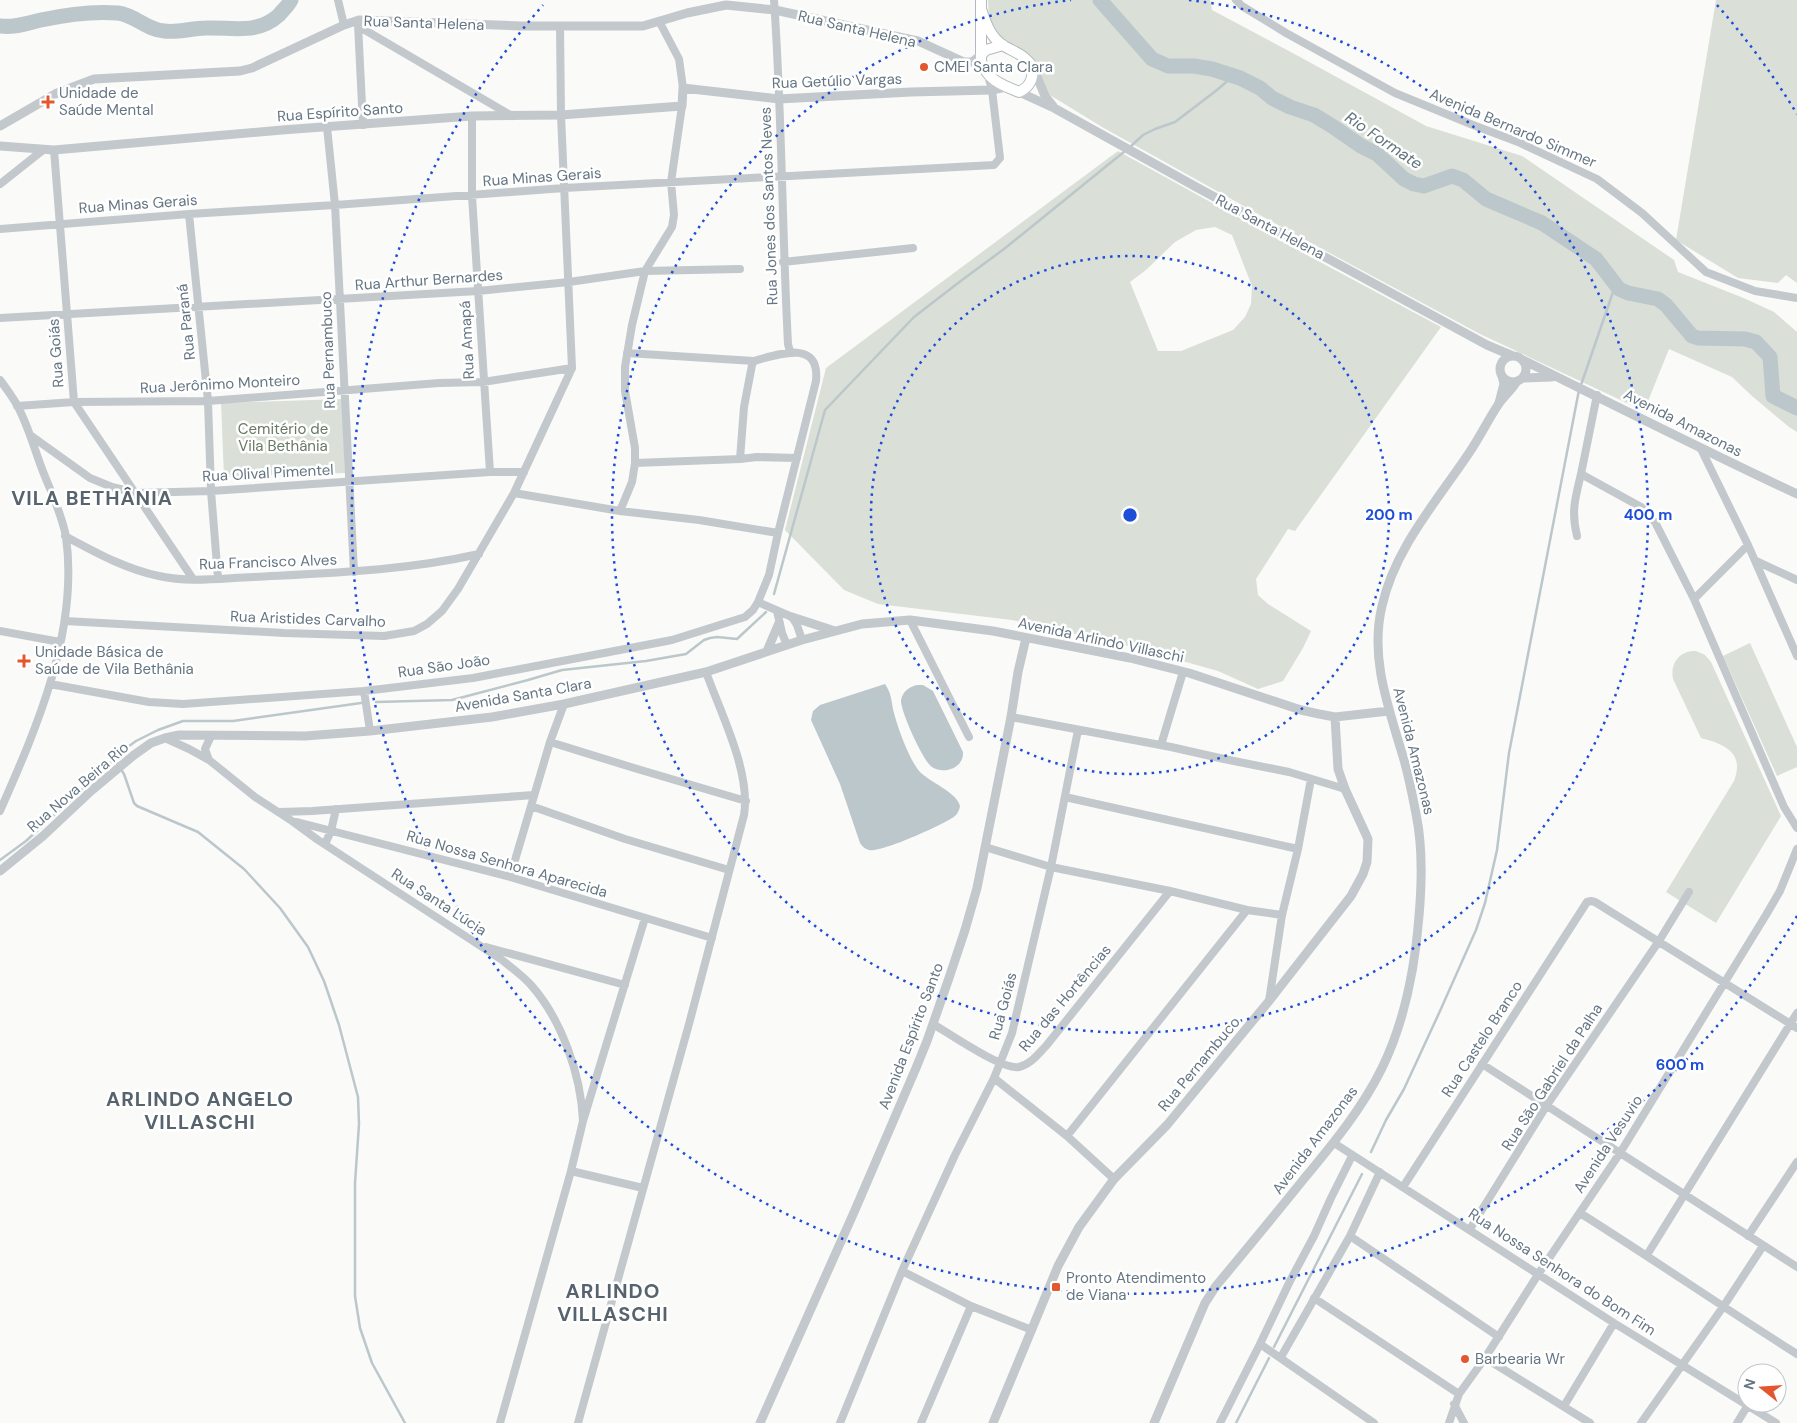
<svg xmlns="http://www.w3.org/2000/svg" width="1797" height="1423" font-family="'DM Sans',sans-serif">
<rect width="100%" height="100%" fill="#fafaf8"/>
<path fill="#dadfd7" fill-rule="evenodd" d="M988,0h222l2,10 88,47 126,69 96,30 152,104 4,12 68,27 28,13 23,20v100l-8,-5 -37,-31 -20,-19 -63,-28 -25,62 -164,-77 -193,-104 -185,-103 -57,-35 -8,-29 -5,-5 -30,-16 -13,-20z
M1716,0h81v283l-11,-8 -8,8 -40,-5 -62,-38z
M1118,151l163,90 160,86 -146,204 -7,-2 -32,50 2,16 10,9 43,27 -8,17 -20,33 -25,8 -40,-18 -89,-25 -117,-26 -134,-16 -34,-14 -59,-60 41,-162zM1215,227l17,8 20,51 -1,18 -6,13 -12,13 -52,21h-23l-28,-69 16,-12 29,-28 21,-12z
M342,399l3,74 -121,4 -3,-74z
M1750,643l47,104v20l-20,9 -54,-120z
M1696,651l9,4 6,7 70,154 -65,107 -50,-31 68,-111c11,-29 -10,-37 -33,-43l-28,-59c-3,-16 7,-29 23,-28z"/>
<path fill="#bbc7cb" d="M885,684c6,9 6,14 8,25 4,17 15,48 26,62 10,11 38,21 41,35 -1,5 -2,7 -5,10 -10,8 -74,37 -86,34 -4,-1 -6,-3 -9,-7l-20,-59 -29,-64 2,-9 7,-6z
M917,685h6l10,6 30,61c1,16 -19,23 -31,15 -9,-6 -32,-57 -31,-67 2,-9 8,-13 16,-15z"/>
<g fill="none" stroke-linecap="round" stroke-linejoin="round">
<path stroke="#bbc7cb" stroke-width="2.5" d="M1129,148l14,-13 12,-6 20,-7 42,-32 16,-14
M1581,385l32,-93 5,-4
M774,594l51,-184 89,-93 48,-37 42,-31 121,-98
M376,702l76,-2 76,-20 34,-10 84,-9 40,-7 18,-14 6,-2 7,-1 20,2 29,-27
M114,759l10,15 10,29 3,3 61,26 46,37 36,39 28,39 16,34 15,44 19,72 1,27 -4,59v113l5,32 12,35 33,60
M0,860l26,-19 99,-92 11,-8 22,-11 25,-9h50l128,-18
M1371,1152l15,-32 18,-31 36,-78 36,-81 9,-27 12,-53 12,-97 70,-363
M1274,1347l88,-173
M1236,1423l33,-65"/>
<path stroke="#bbc7cb" stroke-width="15" d="M1100,0l52,59 16,7h26l18,3 28,9 20,10 12,10 18,9 24,8 18,11 29,20 16,8 27,25 10,5 10,2 28,-10 11,4 23,19 56,24 54,36 23,30 9,4 30,6 8,6 26,31 6,2 47,1 11,3 14,15 3,39 24,12
M0,26c15,2 27,-3 41,-6 23,-5 54,-9 77,-7 17,2 29,17 46,18 14,2 28,-3 42,-3 27,-1 51,7 73,-13 4,-5 9,-9 12,-15"/>
<defs>
<path id="secondary" d="M981,0v61c6,19 21,24 38,31 11,-5 14,-13 14,-25 -10,-13 -15,-13 -29,-21 -13,-8 -18,-22 -23,-37
M981,55l5,-5 17,-5"/>
</defs>
<use href="#secondary" stroke="#b3babf" stroke-width="12"/>
<path stroke="#c3c8cc" stroke-width="8" d="M338,0l6,25
M774,0c8,114 8,229 14,344l2,8
M1236,0l6,6 44,27 109,60 78,32 45,17 79,37 45,34 64,59 49,19 42,7
M659,21l20,38 4,29
M358,24l5,101
M358,26l154,90
M472,116v80l18,276
M327,127l8,78 19,367
M54,150l20,252 119,177
M0,184l43,-34
M189,214l19,187 3,90 7,87
M0,229l189,-15 146,-9 229,-17 430,-23 6,-7 -8,-68 -4,-14
M783,262l130,-14
M0,318l478,-27 91,-9 76,-11 95,-2
M627,353l127,8
M0,380c6,8 12,16 17,25 11,20 17,43 25,64 8,21 20,45 24,68 13,94 -29,190 -66,274
M1597,395l-16,79 60,33 14,15 39,77 54,-54
M17,406l57,-4 134,-1 231,-18 44,-1 89,-14
M30,435l60,43 22,9 24,6 75,-2 279,-19h34
M1701,449l47,96 49,111
M635,463l105,-4
M514,493l106,18 79,9 79,13
M620,511l12,-29 3,-19v-15l-10,-57v-24l7,-42 13,-54 27,-44 2,-12 -3,-33 11,-76
M65,536c30,16 60,33 94,40 30,7 64,2 94,1 77,-4 151,-6 226,-23
M1577,536c-6,-25 -2,-37 4,-62
M1756,561l41,19
M1694,599l90,208 13,21
M758,602l34,15 5,8 5,15
M777,611l5,22 5,12
M910,620l59,117
M65,621l219,12 100,3 30,-5 13,-7 15,-13 16,-22 56,-96 58,-125 -11,-253 -1,-89
M0,631l60,11
M50,684l99,18 34,2 181,-13 109,-13 199,-38 73,-23 8,-7 5,-8 11,-27 9,-42 38,-152c4,-42 -37,-27 -62,-20l-2,4 -8,42 -4,52 17,-2 40,1
M364,691l6,40
M1011,717l160,30 53,12 65,13 56,17
M165,738l24,11 20,11 46,37 37,24 26,19 184,120c10,8 21,16 29,25 31,35 50,90 52,136
M550,742l84,26 112,33
M1161,745l22,-73
M209,760l-4,-11 6,-13
M1065,797l233,52
M531,806l94,33 104,31
M279,812l33,-1 222,-16
M297,822l213,55 202,61
M325,844l6,-13 5,-22
M985,847l66,20 119,24 77,19 35,5
M510,877l40,-135 14,-38
M486,947l139,38
M1269,1001l13,-86 16,-66 13,-70
M933,1024c17,10 69,46 86,43 12,-3 19,-13 27,-21l124,-155
M1482,1064l315,203
M994,1078l73,58 47,43
M1067,1136l180,-226
M1334,1143l280,180 162,100
M571,1171l72,17
M1403,1187l184,-285 4,-1 4,1 202,126
M1580,1213c73,46 144,95 217,141
M1470,1229l77,-124 112,-164 30,-49
M1350,1236l149,101
M1748,1236l49,-74
M1647,1255l150,-242
M902,1271l69,35 61,24
M1314,1298l145,96
M1260,1344l114,79
M1281,1357l69,-121 30,-64
M1485,1358l105,65
M1454,1404l10,19
M1564,1406l50,-83
M500,1423l71,-252 12,-50 62,-203
M578,1423l111,-399 55,-209c7,-43 -23,-101 -38,-143
M840,1423l62,-152 53,-116 39,-77 18,-45 39,-166 27,-137
M921,1423l50,-117
M1220,1423l40,-79 30,-63 24,-45 17,-38 21,-42
M1449,1423l10,-29 26,-36 54,-85 81,-120 146,-238 14,-24 17,-42
M1641,1423l82,-116 40,-61
M1737,1423l11,-18"/>
<path stroke="#c3c8cc" stroke-width="9" d="M1033,67l12,29 8,10
M1019,92l35,16 144,80 289,157 26,11
M0,126l57,-33 37,-14 146,-8 12,-3 92,-43 15,-5 162,6h122l44,-13 39,-8 49,5 124,27 19,4 46,21h8l9,-7
M0,146l54,4 228,-20 190,-14 89,-1 121,-9 1,-18 96,11 132,-7 81,-2 14,-3
M1500 369a13 13 0 1 1 26 0a13 13 0 1 1-26 0Z
M1523,360c91,45 182,91 274,134
M1522,378l30,-1
M1499,403l5,-19 -2,-8
M792,617l43,14
M767,651l12,-28
M0,871l43,-35 48,-45 43,-36 17,-12 14,-5 14,-3 126,1 65,-5 122,-14 72,-13 142,-32 96,-32 60,-16 48,-4 83,11 137,27 59,15 112,37 18,4 16,3 54,-6
M760,1423l95,-213 61,-142 11,-27 22,-63 16,-48 12,-42 34,-171 7,-45 8,-34
M993,1423l65,-157 21,-39 35,-48 53,-54 102,-124 82,-105 12,-22 4,-12 1,-23 -23,-50 -7,-20 -3,-52
M1154,1423l51,-120 11,-17c29,-35 58,-70 87,-106 29,-35 59,-71 79,-112 23,-47 33,-101 37,-152 3,-34 4,-69 -3,-102 -4,-21 -8,-43 -15,-64 -14,-47 -31,-94 -19,-144 13,-58 55,-105 87,-153 11,-16 19,-33 29,-48 6,-9 14,-15 19,-24"/>
<use href="#secondary" stroke="#fff" stroke-width="10"/>
</g>
<g fill="none" stroke="#1d4ed8" stroke-width="2.5" stroke-dasharray="2.5 5">
<circle cx="1130" cy="515" r="259"/>
<path d="M1189 0A518 518 0 1 1 1071 0"/>
<path d="M1797 916A778 778 0 1 1 543 5M1717 5A778 778 0 0 1 1797 114"/>
</g>
<g fill="#e4572e" stroke="#fff" stroke-width="2">
<circle cx="924" cy="67" r="5"/>
<path d="M45.5 94.5h5v5h5v5h-5v5h-5v-5h-5v-5h5z"/>
<path d="M21.5 653.5h5v5h5v5h-5v5h-5v-5h-5v-5h5z"/>
<rect x="1051" y="1282" width="10" height="10" rx="2.5"/>
<circle cx="1465" cy="1359" r="5"/>
</g>
<g text-anchor="middle" stroke-width="5" stroke-linejoin="round" paint-order="stroke">
<g font-size="15" fill="#657683" stroke="#fff">
<text transform="translate(424 23) rotate(2)" y="5">Rua Santa Helena</text>
<text transform="translate(857 29) rotate(13)" y="5">Rua Santa Helena</text>
<text transform="translate(837 81) rotate(-2)" y="5">Rua Getúlio Vargas</text>
<text transform="translate(340 112) rotate(-4)" y="5">Rua Espírito Santo</text>
<text transform="translate(1513 128) rotate(23)" y="5">Avenida Bernardo Simmer</text>
<text transform="translate(542 177) rotate(-4)" y="5">Rua Minas Gerais</text>
<text transform="translate(138 204) rotate(-4)" y="5">Rua Minas Gerais</text>
<text transform="translate(769 206) rotate(-92)" y="5">Rua Jones dos Santos Neves</text>
<text transform="translate(1270 227) rotate(28)" y="5">Rua Santa Helena</text>
<text transform="translate(429 280) rotate(-4)" y="5">Rua Arthur Bernardes</text>
<text transform="translate(186 322) rotate(-96)" y="5">Rua Paraná</text>
<text transform="translate(467 340) rotate(-93)" y="5">Rua Amapá</text>
<text transform="translate(328 350) rotate(-92)" y="5">Rua Pernambuco</text>
<text transform="translate(56 353) rotate(-94)" y="5">Rua Goiás</text>
<text transform="translate(220 384) rotate(-3)" y="5">Rua Jerônimo Monteiro</text>
<text transform="translate(1683 423) rotate(27)" y="5">Avenida Amazonas</text>
<text transform="translate(268 473) rotate(-3)" y="5">Rua Olival Pimentel</text>
<text transform="translate(268 562) rotate(-2)" y="5">Rua Francisco Alves</text>
<text transform="translate(308 619) rotate(2)" y="5">Rua Aristides Carvalho</text>
<text transform="translate(1101 640) rotate(12)" y="5">Avenida Arlindo Villaschi</text>
<text transform="translate(444 666) rotate(-8)" y="5">Rua São João</text>
<text transform="translate(523 695) rotate(-10)" y="5">Avenida Santa Clara</text>
<text transform="translate(1414 751) rotate(76)" y="5">Avenida Amazonas</text>
<text transform="translate(78 787) rotate(-41)" y="5">Rua Nova Beira Rio</text>
<text transform="translate(507 864) rotate(16)" y="5">Rua Nossa Senhora Aparecida</text>
<text transform="translate(439 902) rotate(33)" y="5">Rua Santa Lúcia</text>
<text transform="translate(1065 998) rotate(-50)" y="5">Rua das Hortências</text>
<text transform="translate(1003 1006) rotate(-75)" y="5">Rua Goiás</text>
<text transform="translate(911 1036) rotate(-69)" y="5">Avenida Espírito Santo</text>
<text transform="translate(1482 1039) rotate(-57)" y="5">Rua Castelo Branco</text>
<text transform="translate(1199 1064) rotate(-50)" y="5">Rua Pernambuco</text>
<text transform="translate(1552 1077) rotate(-57)" y="5">Rua São Gabriel da Palha</text>
<text transform="translate(1315 1140) rotate(-53)" y="5">Avenida Amazonas</text>
<text transform="translate(1608 1144) rotate(-57)" y="5">Avenida Vesuvio</text>
<text transform="translate(1562 1272) rotate(33)" y="5">Rua Nossa Senhora do Bom Fim</text>
</g>
<g font-size="15" fill="#657683" stroke="#fff" text-anchor="start">
<text x="934" y="72">CMEI Santa Clara</text>
<text x="59" y="98">Unidade de<tspan x="59" dy="17">Saúde Mental</tspan></text>
<text x="35" y="657">Unidade Básica de<tspan x="35" dy="17">Saúde de Vila Bethânia</tspan></text>
<text x="1066" y="1283">Pronto Atendimento<tspan x="1066" dy="17">de Viana</tspan></text>
<text x="1475" y="1364">Barbearia Wr</text>
</g>
<g font-size="15" fill="#687a64" stroke="#fff">
<text x="283" y="434">Cemitério de<tspan x="283" dy="17">Vila Bethânia</tspan></text>
</g>
<g font-size="16" font-style="italic" fill="#60757c" stroke="#fff">
<text transform="translate(1384 140) rotate(34)" y="6">Rio Formate</text>
</g>
<g font-size="20" font-weight="bold" letter-spacing="1" fill="#57646e" stroke="#fff">
<text x="92" y="505">VILA BETHÂNIA</text>
<text x="200" y="1106">ARLINDO ANGELO<tspan x="200" dy="23">VILLASCHI</tspan></text>
<text x="613" y="1298">ARLINDO<tspan x="613" dy="23">VILLASCHI</tspan></text>
</g>
</g>
<circle cx="1130" cy="515" r="8" fill="#1d4ed8" stroke="#fff" stroke-width="2.5"/>
<g font-size="15" text-anchor="middle" font-weight="bold" fill="#1d4ed8" stroke="#fff" stroke-width="5" stroke-linejoin="round" paint-order="stroke">
<text x="1389" y="520">200 m</text>
<text x="1648" y="520">400 m</text>
<text x="1680" y="1070">600 m</text>
</g>
<g transform="translate(1762 1388) rotate(287)"><circle r="24" fill="#ffffff" stroke="#c1c8cd"/>
<path d="M0-4L9 19L0 12L-9 19Z" fill="#e4572e"/>
<text y="-8" font-size="14" font-weight="bold" text-anchor="middle" fill="#657683">N</text>
</g>
</svg>
